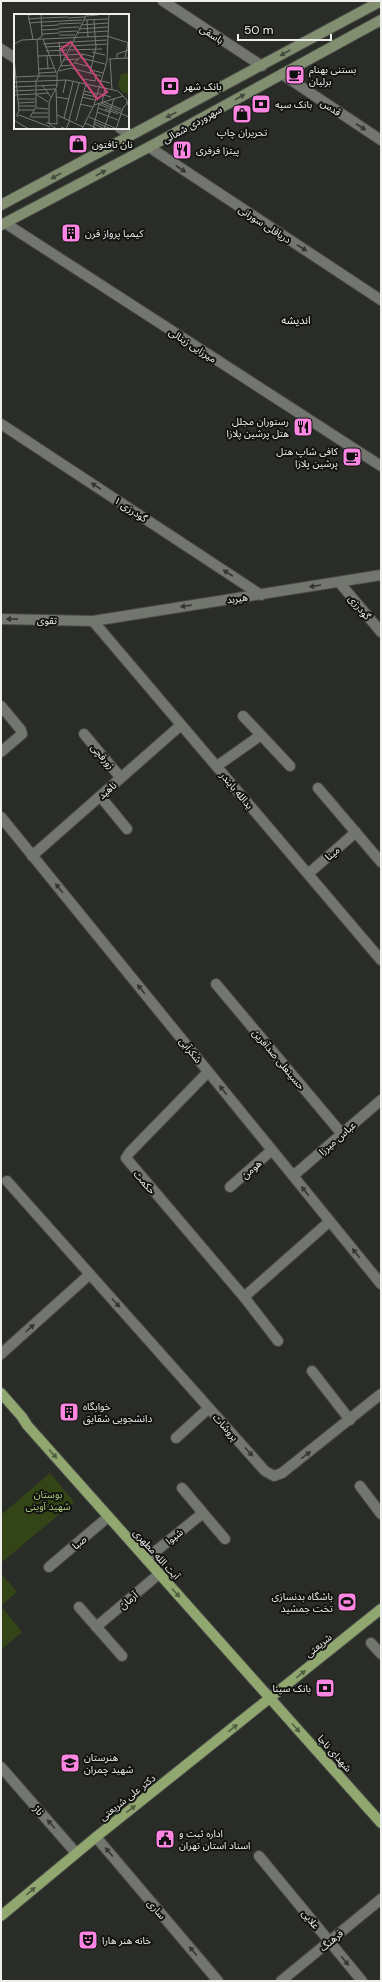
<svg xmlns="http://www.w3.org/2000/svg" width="382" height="1982" font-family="'DM Sans','Noto Sans Arabic',sans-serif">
<rect width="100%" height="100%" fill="#2a2c27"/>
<path fill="#334416" d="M50,1473l24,29 -73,61v-48z
M1,1573l16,19 -16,14z
M1,1606l21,26 -21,18z"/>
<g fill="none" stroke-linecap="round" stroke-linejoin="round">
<defs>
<path id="street" d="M163,1l99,65
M1,49l14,9
M282,74l99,66
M120,128l11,7
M149,147l232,153
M5,223l376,243
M1,424l260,171
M339,582l42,50
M1,619l92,2 288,-46
M93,621l288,339
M1,706l20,24 1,4 -21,18
M243,716l18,19
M84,734l37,44
M217,766l44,-31 29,31
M318,788l63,74
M100,796l27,33
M1,817l380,467
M32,856l149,-131
M308,874l48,-42
M216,984l126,150
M208,1072l-78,80 -4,6 118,139 34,44
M293,1176l88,-76
M7,1181l258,290 9,5 8,-3 99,-79
M230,1187l42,-37
M244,1297l86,-76
M1,1354l89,-80
M312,1371l38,49
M176,1438l33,-30
M360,1486l21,28
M182,1488l43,51
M146,1559l57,-46
M49,1567l59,-50
M79,1607l43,49
M96,1627l63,-53
M371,1643l10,11
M1,1767l75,86
M96,1837l122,144
M259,1856l103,125
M281,1981l100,-82"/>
<path id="secondary" d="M1,205l380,-204
M1,225l148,-78 232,-127"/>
<path id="primary" d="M1,1393l21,24 5,8 354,398
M1,1916l95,-79 285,-228"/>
</defs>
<use href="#street" stroke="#474945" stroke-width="12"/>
<use href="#secondary" stroke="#474945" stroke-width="12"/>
<use href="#primary" stroke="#474945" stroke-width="12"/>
<use href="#street" stroke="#73766f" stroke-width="10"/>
<use href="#secondary" stroke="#828e70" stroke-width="10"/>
<use href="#primary" stroke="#91a770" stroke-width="10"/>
</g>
<defs><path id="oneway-solid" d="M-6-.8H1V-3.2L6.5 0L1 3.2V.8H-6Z"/></defs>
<g fill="#454b3c">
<use href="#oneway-solid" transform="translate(285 53) rotate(150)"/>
<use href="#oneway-solid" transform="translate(240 97) rotate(-29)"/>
<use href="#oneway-solid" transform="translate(171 115) rotate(152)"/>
<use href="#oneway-solid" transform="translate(101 173) rotate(-28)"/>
<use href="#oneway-solid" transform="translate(56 176) rotate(151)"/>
</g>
<g fill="#353633">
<use href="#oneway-solid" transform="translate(361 127) rotate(33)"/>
<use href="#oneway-solid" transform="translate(181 169) rotate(33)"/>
<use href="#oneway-solid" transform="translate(302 248) rotate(33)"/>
<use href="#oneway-solid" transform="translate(96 486) rotate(-147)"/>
<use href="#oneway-solid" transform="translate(228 573) rotate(-147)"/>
<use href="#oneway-solid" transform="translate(315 586) rotate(171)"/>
<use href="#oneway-solid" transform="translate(186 606) rotate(171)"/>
<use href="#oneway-solid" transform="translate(12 619) rotate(-179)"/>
<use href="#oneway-solid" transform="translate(59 888) rotate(-129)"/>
<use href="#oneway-solid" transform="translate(141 989) rotate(-129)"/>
<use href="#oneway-solid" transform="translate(223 1090) rotate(-129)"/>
<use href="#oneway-solid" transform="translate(305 1191) rotate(-129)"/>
<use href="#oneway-solid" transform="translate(356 1253) rotate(-129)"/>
<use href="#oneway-solid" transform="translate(116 1303) rotate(48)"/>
<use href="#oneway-solid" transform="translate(30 1328) rotate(-42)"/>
<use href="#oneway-solid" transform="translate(249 1452) rotate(48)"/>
<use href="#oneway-solid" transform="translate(306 1455) rotate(-38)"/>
<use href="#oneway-solid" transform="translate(51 1824) rotate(-131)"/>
<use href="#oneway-solid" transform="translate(109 1852) rotate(-130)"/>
<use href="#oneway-solid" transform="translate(193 1951) rotate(-130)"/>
<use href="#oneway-solid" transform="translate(345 1961) rotate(51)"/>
</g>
<g fill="#525e41">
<use href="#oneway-solid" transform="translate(53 1454) rotate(48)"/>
<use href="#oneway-solid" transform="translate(176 1593) rotate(48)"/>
<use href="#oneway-solid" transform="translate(301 1674) rotate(-39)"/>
<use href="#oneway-solid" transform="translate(233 1728) rotate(-38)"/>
<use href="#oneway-solid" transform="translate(296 1728) rotate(48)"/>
<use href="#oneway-solid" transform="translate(131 1809) rotate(-38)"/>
<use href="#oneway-solid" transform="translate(31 1891) rotate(-40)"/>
</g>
<defs>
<symbol id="cafe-square" viewBox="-11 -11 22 22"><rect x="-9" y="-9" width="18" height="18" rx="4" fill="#fd86e2" stroke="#131412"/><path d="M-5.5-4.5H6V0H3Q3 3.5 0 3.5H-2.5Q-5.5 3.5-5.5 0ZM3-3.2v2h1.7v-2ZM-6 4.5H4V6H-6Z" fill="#111"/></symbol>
<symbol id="bank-square" viewBox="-11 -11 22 22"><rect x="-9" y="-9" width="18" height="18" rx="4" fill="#fd86e2" stroke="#131412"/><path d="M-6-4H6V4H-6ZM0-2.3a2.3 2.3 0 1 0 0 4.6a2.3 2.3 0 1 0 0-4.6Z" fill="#111"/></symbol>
<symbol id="shop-square" viewBox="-11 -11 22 22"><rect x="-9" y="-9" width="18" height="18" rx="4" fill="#fd86e2" stroke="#131412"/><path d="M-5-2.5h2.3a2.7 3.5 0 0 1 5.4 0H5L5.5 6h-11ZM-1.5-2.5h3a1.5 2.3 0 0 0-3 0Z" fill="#111"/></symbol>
<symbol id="restaurant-square" viewBox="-11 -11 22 22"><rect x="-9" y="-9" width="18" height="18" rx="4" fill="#fd86e2" stroke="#131412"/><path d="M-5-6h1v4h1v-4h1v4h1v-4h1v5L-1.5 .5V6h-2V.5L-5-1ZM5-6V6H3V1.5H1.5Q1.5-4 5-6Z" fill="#111"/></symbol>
<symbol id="building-square" viewBox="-11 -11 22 22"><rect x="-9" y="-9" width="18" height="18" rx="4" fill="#fd86e2" stroke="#131412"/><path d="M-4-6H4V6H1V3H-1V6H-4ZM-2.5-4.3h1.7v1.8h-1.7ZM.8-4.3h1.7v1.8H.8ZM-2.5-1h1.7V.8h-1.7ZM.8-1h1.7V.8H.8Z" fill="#111"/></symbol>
<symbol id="stadium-square" viewBox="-11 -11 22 22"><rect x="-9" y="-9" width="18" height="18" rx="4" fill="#fd86e2" stroke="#131412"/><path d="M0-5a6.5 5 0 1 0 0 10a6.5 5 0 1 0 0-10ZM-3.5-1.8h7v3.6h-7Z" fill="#111"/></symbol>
<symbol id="school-square" viewBox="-11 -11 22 22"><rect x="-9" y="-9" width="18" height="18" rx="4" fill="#fd86e2" stroke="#131412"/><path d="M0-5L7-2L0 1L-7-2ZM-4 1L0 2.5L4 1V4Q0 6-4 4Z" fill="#111"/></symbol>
<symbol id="civic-square" viewBox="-11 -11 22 22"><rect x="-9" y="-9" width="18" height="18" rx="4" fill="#fd86e2" stroke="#131412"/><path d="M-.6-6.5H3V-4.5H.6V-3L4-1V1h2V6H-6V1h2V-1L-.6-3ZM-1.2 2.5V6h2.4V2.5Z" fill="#111"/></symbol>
<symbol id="theatre-square" viewBox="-11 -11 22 22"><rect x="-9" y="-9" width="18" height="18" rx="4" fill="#fd86e2" stroke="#131412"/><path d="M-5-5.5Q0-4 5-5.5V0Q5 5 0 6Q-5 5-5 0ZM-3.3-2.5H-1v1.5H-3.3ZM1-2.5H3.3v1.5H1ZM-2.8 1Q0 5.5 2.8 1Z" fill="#111"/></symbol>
</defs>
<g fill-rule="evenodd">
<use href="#cafe-square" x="284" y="64" width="22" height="22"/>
<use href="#bank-square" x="159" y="75" width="22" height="22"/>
<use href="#bank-square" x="250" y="93" width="22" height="22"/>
<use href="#shop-square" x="231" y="103" width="22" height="22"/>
<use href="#shop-square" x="67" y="133" width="22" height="22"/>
<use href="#restaurant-square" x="171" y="139" width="22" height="22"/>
<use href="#building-square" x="60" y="222" width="22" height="22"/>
<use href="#restaurant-square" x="292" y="416" width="22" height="22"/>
<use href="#cafe-square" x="341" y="446" width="22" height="22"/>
<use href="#building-square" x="58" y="1401" width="22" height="22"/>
<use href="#stadium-square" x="336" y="1591" width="22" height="22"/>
<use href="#bank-square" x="314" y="1677" width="22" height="22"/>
<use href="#school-square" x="59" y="1752" width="22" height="22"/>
<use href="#civic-square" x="154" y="1828" width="22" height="22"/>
<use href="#theatre-square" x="77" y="1929" width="22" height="22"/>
</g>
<g text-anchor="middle" stroke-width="4" stroke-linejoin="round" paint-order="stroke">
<g font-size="10" fill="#eeefec" stroke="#131412">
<text transform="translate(212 34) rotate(33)" y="4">باسقی</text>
<text transform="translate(331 107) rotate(33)" y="4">قدس</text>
<text transform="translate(192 124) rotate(-29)" y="4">سهروردی شمالی</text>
<text transform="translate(265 224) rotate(33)" y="4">دریاقلی سورانی</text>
<text transform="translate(193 345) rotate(33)" y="4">میرزایی زینالی</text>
<text transform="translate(131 509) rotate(33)" y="4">گودرزی ۱</text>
<text transform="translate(237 598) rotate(-9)" y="4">هیربد</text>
<text transform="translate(360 607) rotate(50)" y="4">گودرزی</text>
<text transform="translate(47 620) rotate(1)" y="4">تقوی</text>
<text transform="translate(103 756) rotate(49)" y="4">زورقچی</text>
<text transform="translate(107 790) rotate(-41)" y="4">ناهید</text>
<text transform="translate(237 790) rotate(50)" y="4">یدالله بایندر</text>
<text transform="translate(332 853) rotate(-41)" y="4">مینا</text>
<text transform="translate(191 1050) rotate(51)" y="4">شکرآبی</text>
<text transform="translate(279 1059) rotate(50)" y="4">حسینعلی صدآفرین</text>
<text transform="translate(337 1138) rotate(-41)" y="4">عباس میرزا</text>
<text transform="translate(251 1169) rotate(-41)" y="4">هومن</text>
<text transform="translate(145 1182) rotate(49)" y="4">حکمت</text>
<text transform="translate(226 1427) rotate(48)" y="4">پروشات</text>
<text transform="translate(174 1536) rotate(-39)" y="4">شیوا</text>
<text transform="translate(79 1542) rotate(-40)" y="4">صبا</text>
<text transform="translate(157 1554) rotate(48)" y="4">آیت الله مطهری</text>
<text transform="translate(128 1600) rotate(-40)" y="4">آرمان</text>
<text transform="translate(318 1645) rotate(-39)" y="4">شریعتی</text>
<text transform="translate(335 1753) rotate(48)" y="4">شهدای ناجا</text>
<text transform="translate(127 1797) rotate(-38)" y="4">دکتر علی شریعتی</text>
<text transform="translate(39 1810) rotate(49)" y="4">ناژ</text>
<text transform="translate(157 1909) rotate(50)" y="4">ساری</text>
<text transform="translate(311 1919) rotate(51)" y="4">علایی</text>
<text transform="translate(331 1940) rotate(-40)" y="4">فرهنگ</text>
</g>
<g font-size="10" fill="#eeefec" stroke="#131412" text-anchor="start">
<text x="309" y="73">بستنی بهنام<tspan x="309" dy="12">برلیان</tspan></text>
<text x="184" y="90">بانک شهر</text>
<text x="275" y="108">بانک سپه</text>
<text x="242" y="136" text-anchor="middle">تحریران چاپ</text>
<text x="92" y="148">نان تافتون</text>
<text x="196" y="154">پیتزا فرفری</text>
<text x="85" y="237">کیمیا پرواز قرن</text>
<text x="289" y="425" text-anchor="end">رستوران مجلل<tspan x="289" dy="12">هتل پرشین پلازا</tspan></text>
<text x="338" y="455" text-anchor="end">کافی شاپ هتل<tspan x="338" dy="12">پرشین پلازا</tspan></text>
<text x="83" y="1410">خوابگاه<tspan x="83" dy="12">دانشجویی شقایق</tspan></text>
<text x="333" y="1600" text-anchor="end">باشگاه بدنسازى<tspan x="333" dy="12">تخت جمشيد</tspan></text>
<text x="311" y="1692" text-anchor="end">بانک سینا</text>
<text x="84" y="1761">هنرستان<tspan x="84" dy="12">شهید چمران</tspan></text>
<text x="179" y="1837">اداره ثبت و<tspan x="179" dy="12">اسناد استان تهران</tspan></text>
<text x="102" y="1944">خانه هنر هارا</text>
</g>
<g font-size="10" fill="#abcc79" stroke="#131412">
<text x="48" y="1498">بوستان<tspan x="48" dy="12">شهید آوینی</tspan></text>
</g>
<g font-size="11" fill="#eeefec" stroke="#131412">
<text x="296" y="324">اندیشه</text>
</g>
</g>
<g transform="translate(14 14)">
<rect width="115" height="115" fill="#2a2c27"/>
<path d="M115,59v21l-7,-2 -4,-7 3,-11z" fill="#334416"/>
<path fill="none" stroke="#787a76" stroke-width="1" d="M14,0l5,25M14,1l12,-1M72,2l12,-1M28,4l26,-1M54,4l17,-1M14,5l13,-1M69,6l25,-1M73,6l1,17M80,6l1,16M28,8l40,-2M15,9l12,-1M44,10l23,-1M67,11l27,-2M28,12l16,-1M45,14l20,-1M65,15l29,-2M28,16l17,-1M45,18l18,-1M63,19l31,-2M28,20l17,-1M45,21h16M24,25l4,-3 -1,-22M29,25l13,33M45,28l2,21M59,28l34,-2M0,30l8,-4 85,-4 22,7M29,30l28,-2M56,32l37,-2M31,33l24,-1M54,36l34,-1M32,37l21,-1M78,38l13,3M52,41l17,-1 11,3M24,42l27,-1M33,42l1,12M0,43l5,54 -3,5M67,44l24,6M103,44v-4l12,-4M111,44l3,-15M95,45l20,-1M96,45l2,30M49,46l15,-1M61,49l16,4M46,52l12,-1 12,-11M24,55l16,-1M77,56l12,3M45,57l12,-3 30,8M25,59l17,-1M76,59l6,-26 -1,-10M25,62h17M0,63l25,-1M69,65l12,2 1,-6M83,66l13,3M22,67l3,-5 -2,-36M0,68l53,-2 51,11 9,9v5M28,71l9,12M22,72l21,-1M0,73l21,-1M42,75l1,31M22,76l19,-1M0,77l21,-1M70,77l13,3M49,79l3,-13M83,79l14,4M22,80l13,-1M69,80l13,3M0,81l22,-1M23,81l11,7M42,83l13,2M68,83l13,3M4,85h17M90,88l17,7M4,89l17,-1M87,89l20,8M88,89l3,-15M66,90l13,3M85,90l30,13M80,91l29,-9M5,92h16M22,94l12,1M84,94l13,5M91,95l13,5M5,96h15M83,98l21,8M19,99h15M43,101l26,12M3,103l2,-2 31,12M16,103l6,-10v-26M17,103h17M75,103l26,11M50,104l9,-36M55,106l10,-37M1,107l14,8M62,107l10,-37M81,108l16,7M32,109l11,1v-4M71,109l13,6M80,110l11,5M47,113l5,2 4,-9M43,115l-8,-5v-22l8,-16v-13l30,-59M68,115l12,-24 13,-44 2,-47M79,115l6,-25M90,115l10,-30M102,115l7,-21 6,-7"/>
<path fill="#cb4378" fill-opacity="0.15" stroke="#cb4378" stroke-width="2" d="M57,28l36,50 -10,7 -36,-50z"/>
<rect width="115" height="115" fill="none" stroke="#eeefec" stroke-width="2"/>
</g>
<rect width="382" height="1982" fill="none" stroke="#eeefec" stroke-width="4"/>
<path d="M238 34v6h93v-6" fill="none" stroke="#eeefec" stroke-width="2"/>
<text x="244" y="34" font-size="12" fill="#eeefec" stroke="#131412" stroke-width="3" paint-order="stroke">50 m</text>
</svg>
